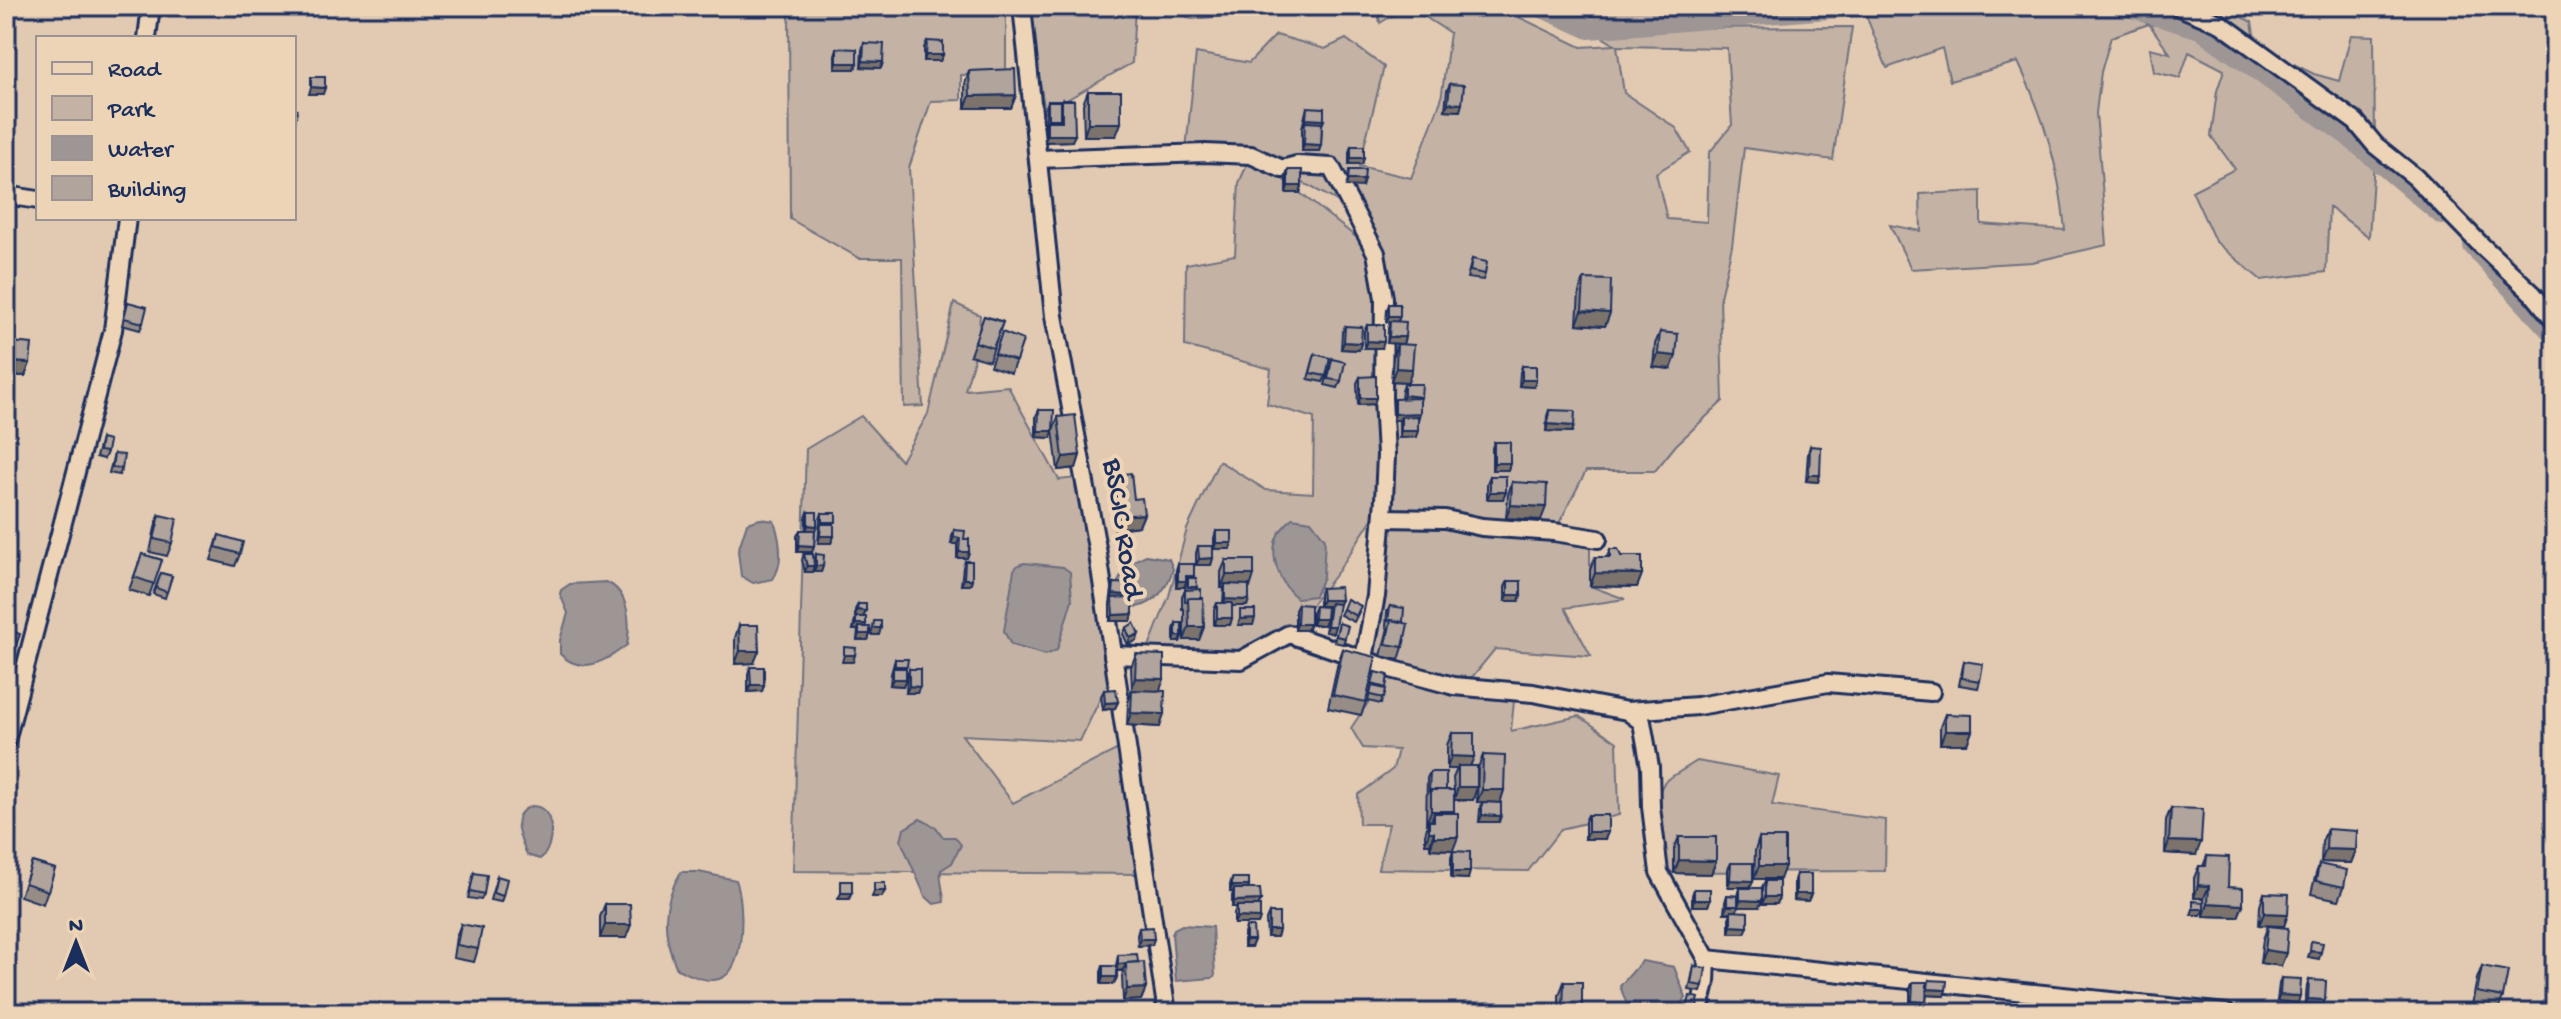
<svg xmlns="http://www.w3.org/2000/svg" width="2561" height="1019" font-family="'Gochi Hand',sans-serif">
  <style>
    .green { fill: #c4b3a4; stroke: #707181; stroke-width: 2; fill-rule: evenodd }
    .water { fill: #9e9595; stroke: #6a6c7f; stroke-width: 2 }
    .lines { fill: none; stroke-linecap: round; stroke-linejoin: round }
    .canal { stroke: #9e9595; stroke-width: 20 }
    .street-casing { stroke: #1b2f5e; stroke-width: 22 }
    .street { stroke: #eed4b6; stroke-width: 16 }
    .wall { fill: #978d86; stroke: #1b2f5e; stroke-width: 2 }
    .shaded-wall { fill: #7b736d; stroke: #1b2f5e; stroke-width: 2 }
    .building { fill: #b0a49c; stroke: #1b2f5e; stroke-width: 2 }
    .labels { text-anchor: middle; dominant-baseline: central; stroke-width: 8; stroke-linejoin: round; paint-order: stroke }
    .street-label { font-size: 30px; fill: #1b2f5e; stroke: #eed4b6 }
  </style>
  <rect width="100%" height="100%" fill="#e1cab1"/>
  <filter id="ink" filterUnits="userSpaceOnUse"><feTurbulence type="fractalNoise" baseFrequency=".0125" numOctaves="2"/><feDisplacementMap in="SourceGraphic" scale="16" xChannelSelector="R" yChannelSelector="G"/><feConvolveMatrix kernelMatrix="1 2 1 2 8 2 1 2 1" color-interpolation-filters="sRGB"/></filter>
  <g filter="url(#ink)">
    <g class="green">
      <path d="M789,6H1006V74L961,75V100L931,101L909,168L923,406L904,407L902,258H859L790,219Z"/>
      <path d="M1027,6H1135L1132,63L1045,112Z"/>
      <path d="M1169,6H1272V12L1191,19Z"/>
      <path d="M1377,6H1496L1581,47L1615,45L1589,29L1538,6H2113L2149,24L2194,29L2125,6H2219L2252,22L2256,46L2314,74L2339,81L2351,35L2374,36L2375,145L2369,237L2329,207L2326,272L2261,280L2215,241L2192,191L2235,169L2211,136L2217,91L2224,70L2189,52L2180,78L2154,72L2150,48L2170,53L2149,24L2111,37L2101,72L2096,113L2107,245L2032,262L1911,269L1890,225L1921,231L1920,194L1981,191V224L2065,230C2059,166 2045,119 2018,62L1950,81L1942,48L1887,68L1863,8L1605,28L1852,27L1833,160L1744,148L1732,246L1720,297L1723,401L1676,445L1655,471H1586L1555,531L1573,535L1590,547V586L1625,599L1565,608L1591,656L1495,649L1473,676L1464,681L1515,691L1511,731L1579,716L1617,742L1619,815L1561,829L1528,871L1378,869L1389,824H1359L1358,795L1393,769L1398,750L1363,748L1351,728L1391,669L1364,658L1383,502L1339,570L1289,634L1241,660L1148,649L1169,596L1187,529L1219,461L1266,490L1313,493L1314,418L1267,404L1271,369L1185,346L1186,264L1235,255L1239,183L1251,155L1186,149L1196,53L1249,63L1276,35L1325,49L1346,39L1384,67L1359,166L1411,178L1441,100L1450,33L1408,6L1380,23ZM1617,46L1727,48L1732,125L1709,153L1707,222L1667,219L1656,173L1690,152L1676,128L1624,93ZM1257,158L1354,210L1375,252L1257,159Z"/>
      <path d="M954,303L980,315L978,345L965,390L1008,386L1059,480L1077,478L1114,695L1101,697L1080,741L962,735L1013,803L1122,747L1137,874L793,871L806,449L861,416L901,461L928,414Z"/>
      <path d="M1697,761L1779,776L1772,805L1886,820L1885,871L1659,872L1651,807L1665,781Z"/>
    </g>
    <g class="water">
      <path d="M1292,518L1311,521L1325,539L1323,577L1315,596L1297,598C1280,585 1267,554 1279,533C1282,528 1288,523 1292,518Z"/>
      <path d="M760,519L774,521C780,539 784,563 773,579L753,583L741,576L738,551L747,523Z"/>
      <path d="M1146,555L1169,559L1173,569C1168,586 1156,604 1137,607L1131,602L1130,590L1117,584L1127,564Z"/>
      <path d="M1024,563L1063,567L1070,572L1072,600L1057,650L1046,655L1011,645L1004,631L1014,570L1018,565Z"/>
      <path d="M606,582C629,591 631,623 627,645C606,661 582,676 560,654V640L568,613L560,594L561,590L570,584Z"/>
      <path d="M532,806C557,806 555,848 540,859L527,855C520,837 507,814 532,806Z"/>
      <path d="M920,819L936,827L943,837H955L961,845L952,863L941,870C939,881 944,890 944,902L934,904L925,896L901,841L904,829Z"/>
      <path d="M681,872H699L736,880C744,900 747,971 719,979C705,983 689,974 677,969C662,935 661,904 681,872Z"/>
      <path d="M1182,925L1212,927L1215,975L1212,978L1176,981L1172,934L1174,929Z"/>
      <path d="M1642,961L1674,967L1686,998L1673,1013H1630L1620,986Z"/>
    </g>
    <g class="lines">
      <g class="canal">
        <path d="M1538,6L1589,29L1865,6"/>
        <path d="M2125,6L2200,29L2348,136L2442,215"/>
        <path d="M2473,246L2555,336"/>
      </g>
      <g class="street-casing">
        <g id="street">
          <path d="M1022,6L1054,316L1097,548L1167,1013"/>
          <path d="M2177,6L2221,24L2356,122L2375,145L2415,177L2479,243L2533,294L2555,321"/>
          <path d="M147,38L151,6"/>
          <path d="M1038,159L1205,153L1251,155L1282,169L1297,165L1331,167L1376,253L1384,298L1383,398L1386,455L1384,500L1376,596L1364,658"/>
          <path d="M6,195L38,200"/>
          <path d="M1383,518L1445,519L1482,527L1554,532L1598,539"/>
          <path d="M1113,655L1241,660L1289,634L1391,669L1454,686L1533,693L1627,711L1642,722L1650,767L1651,807L1659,872L1707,959L2226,1013"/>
          <path d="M1627,711L1698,706L1828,683L1931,692"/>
          <path d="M6,741L113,330L127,218"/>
          <path d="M1699,1013L1706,982L1707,959"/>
        </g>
      </g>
      <use href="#street" class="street"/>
    </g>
    <g class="wall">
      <path d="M927,41L943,55L940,61H924V48Z"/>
      <path d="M864,43L883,62L881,68L861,67L862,50Z"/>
      <path d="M837,48L857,63L855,69H835V55Z"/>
      <path d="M969,71L1016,95L1011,108H965V84Z"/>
      <path d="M1450,84L1460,111L1445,110L1447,90Z"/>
      <path d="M1088,91L1116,136H1084L1083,104Z"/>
      <path d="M1062,100L1072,141L1045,142L1046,107L1048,101L1060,105Z"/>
      <path d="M1307,107L1324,120L1322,125L1321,145L1319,151H1302V128Z"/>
      <path d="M1351,146L1364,158L1362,164H1349V152Z"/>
      <path d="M1288,170L1302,186L1300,193H1286V176Z"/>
      <path d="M1472,259L1485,274L1483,280L1467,278Z"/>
      <path d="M1584,279L1610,313L1605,326L1577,324L1579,292Z"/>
      <path d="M128,302L143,323L140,330L122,325Z"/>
      <path d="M1389,304L1400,316L1398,321L1405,337L1403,344L1387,343L1388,328L1390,322H1386L1387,310Z"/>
      <path d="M984,316L1003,322L989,361L970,355Z"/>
      <path d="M1367,325L1382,348H1364V331Z"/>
      <path d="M1345,326L1361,343L1359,350L1341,349L1342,332Z"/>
      <path d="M1660,332L1671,369L1653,367L1655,344Z"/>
      <path d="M1002,333L1023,340L1011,373L990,366Z"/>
      <path d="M11,342L30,363L25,376L6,375V355Z"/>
      <path d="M1397,344L1412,369L1408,382L1391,381L1393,357Z"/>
      <path d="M1315,354L1326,376L1323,382L1308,379Z"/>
      <path d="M1332,359L1341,381L1338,388L1325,385Z"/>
      <path d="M1522,366L1534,387L1519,386L1520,372Z"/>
      <path d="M1360,377L1374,404L1358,405L1357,383Z"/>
      <path d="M1404,384L1421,397L1420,401L1416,437L1399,438V420H1393V406L1395,399H1401L1402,390Z"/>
      <path d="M1039,410L1051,438L1036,437V416Z"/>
      <path d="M1549,410L1574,426L1572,432L1546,431L1547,416Z"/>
      <path d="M1058,417L1080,455L1076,468L1058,470L1053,430Z"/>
      <path d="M101,439L107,452L104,459L96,457Z"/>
      <path d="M1494,442L1510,463L1508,470H1492V448Z"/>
      <path d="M1810,446L1820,475L1818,482L1806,481L1808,453Z"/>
      <path d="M114,454L122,469L119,475L109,473Z"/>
      <path d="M1115,475L1144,514L1139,526L1115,529L1110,488Z"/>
      <path d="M1490,476L1506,492L1503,499H1487V483Z"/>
      <path d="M1512,482L1541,520L1506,518L1508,495Z"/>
      <path d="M808,512L815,532L814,546L812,552H797V536L800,530H806V518Z"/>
      <path d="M822,513L834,527V536L831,543H818L820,519Z"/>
      <path d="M159,515L172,543L167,556L150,552L155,528Z"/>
      <path d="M954,530L969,552L967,558H957V544H951L952,536Z"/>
      <path d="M1216,531L1232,543L1230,549H1214V538Z"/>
      <path d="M219,535L240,554L235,566L211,560Z"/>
      <path d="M1198,546L1213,558L1211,565H1196V553Z"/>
      <path d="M1610,549L1621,556L1642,574L1637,587L1590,586V570L1595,557H1607Z"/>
      <path d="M142,554L162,560L149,596L129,590Z"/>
      <path d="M804,554L814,561L816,554L823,566L821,572H814V566L812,572H805L802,560Z"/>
      <path d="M1226,560L1249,588L1247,606H1232V618L1230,625H1214V610L1217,603H1223L1224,588H1221V572Z"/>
      <path d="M965,561L972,579L970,585H961L963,567Z"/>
      <path d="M1178,564L1194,576V578L1204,627L1199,640H1184V609H1182V596L1185,590L1186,583L1184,587H1176V570Z"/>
      <path d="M161,573L172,576L165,598L153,594Z"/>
      <path d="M1508,581L1521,595L1519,601H1505V587Z"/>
      <path d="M1114,583L1129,597L1133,614L1131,621H1110V604L1112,589Z"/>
      <path d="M1321,588L1338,606L1335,626L1333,633L1325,632L1329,606H1321L1324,625H1312V613L1315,606H1319V594Z"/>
      <path d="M858,604L863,617L865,627L870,634L868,640H857L858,630H853L854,623L856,617H855V610Z"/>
      <path d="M1298,604L1310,624L1307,630H1295V610Z"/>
      <path d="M1390,606L1403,622V647L1399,660L1381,656L1388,628L1386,627L1387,612Z"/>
      <path d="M1343,609L1359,612L1354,622L1340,615Z"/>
      <path d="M1176,623L1182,636L1180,642H1174V630Z"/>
      <path d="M1339,623L1345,638L1343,644L1334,642Z"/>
      <path d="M739,625L754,663L735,664V638Z"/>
      <path d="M1126,628L1137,640L1128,645L1123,634Z"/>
      <path d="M1343,649L1366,702L1361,715L1328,708L1338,662Z"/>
      <path d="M1136,654L1164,679L1159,691L1160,727L1127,725L1128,702L1132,691L1131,667Z"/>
      <path d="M895,659L906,671L903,686L890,685L891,674Z"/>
      <path d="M1964,661L1980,681L1978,688L1959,685Z"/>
      <path d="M750,667L764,685L762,691L748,692V674Z"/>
      <path d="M909,669L917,693H906L907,675Z"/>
      <path d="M1375,672L1388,675L1381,704L1368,701Z"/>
      <path d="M1104,690L1118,702L1115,708L1103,710L1101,696Z"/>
      <path d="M1945,714L1972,731L1967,744H1940V727Z"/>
      <path d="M1452,733L1471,766L1477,787L1473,800H1454L1453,850L1430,849V844H1425V834L1428,824H1426L1427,778L1430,772L1446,790H1454L1453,778L1457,769H1447V745Z"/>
      <path d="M1483,755L1504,790L1500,803L1499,822H1479L1480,809L1482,802H1477L1478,768Z"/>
      <path d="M2171,808L2196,855L2165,853L2166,820Z"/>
      <path d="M1588,815L1608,832L1605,839H1585V821Z"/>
      <path d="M2327,829L2356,850L2351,863L2321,862L2322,842Z"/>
      <path d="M1679,837L1716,861L1711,874L1674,873V849Z"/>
      <path d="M1759,838L1780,879H1754L1755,851Z"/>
      <path d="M1453,851L1468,879L1451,878V858Z"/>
      <path d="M2207,856L2228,887L2243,905L2238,917L2204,916V898H2194V878L2199,866H2203Z"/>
      <path d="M32,862L55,869L43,904L20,896Z"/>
      <path d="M1731,863L1750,887H1728V869Z"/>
      <path d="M2319,864L2344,887L2339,900L2311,894L2315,877Z"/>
      <path d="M474,873L484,894L481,900L468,898Z"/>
      <path d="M1796,874L1811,894L1808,901L1794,900V880Z"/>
      <path d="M497,876L503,896L501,902L490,900Z"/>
      <path d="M1232,878L1249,886L1248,889L1259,906L1260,918L1258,924H1234V913L1237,907H1232V896L1233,892H1230V885Z"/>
      <path d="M1765,881L1779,897L1777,904H1762V887Z"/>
      <path d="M1740,888L1759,907H1738L1736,912L1745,933H1729V918L1731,913H1724L1725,902L1727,895L1738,896Z"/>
      <path d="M1694,889L1710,900L1708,906H1692V895Z"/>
      <path d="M2264,893L2288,914L2284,926L2259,925L2260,906Z"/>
      <path d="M605,904L626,938H600V917Z"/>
      <path d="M1269,913L1279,930L1277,937H1267L1266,920Z"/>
      <path d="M461,924L478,949L474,962L453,958L456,937Z"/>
      <path d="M2268,926L2281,966L2260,963L2263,939Z"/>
      <path d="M1246,927L1254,940L1251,947H1244V934Z"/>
      <path d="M1139,928L1152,945L1138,946L1137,935Z"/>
      <path d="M1118,955L1138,962L1146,988L1141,1000L1123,1001L1122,976L1123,971H1117V977L1114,984H1101V972L1103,966H1116Z"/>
      <path d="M1694,966L1703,986L1701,992L1689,990Z"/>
      <path d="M2482,966L2503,997L2498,1010L2472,1005L2477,979Z"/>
      <path d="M2281,978L2298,1003L2277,1001L2279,984Z"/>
      <path d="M1929,980L1944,996L1927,995L1926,1002L1924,1008H1910V988L1913,982L1927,988Z"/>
      <path d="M2309,980L2325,1000L2322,1006L2305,1005L2307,986Z"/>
      <path d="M1564,982L1581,1013H1559V995Z"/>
    </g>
    <g class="shaded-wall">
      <path d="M204,6H233L232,10L204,8Z"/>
      <path d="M926,55H943L940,61H924Z"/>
      <path d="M863,61L883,62L881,68L861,67Z"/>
      <path d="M837,63H857L855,69H835Z"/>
      <path d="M311,87L325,88L323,94H309Z"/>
      <path d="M1016,95L1011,108H965L970,96Z"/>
      <path d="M1448,103L1462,104L1460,111L1445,110Z"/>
      <path d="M1306,119L1324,120L1321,126H1304Z"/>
      <path d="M1088,123H1121L1116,136H1084Z"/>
      <path d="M1047,135H1075L1072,141L1045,142Z"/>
      <path d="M1304,144L1321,145L1319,151H1302Z"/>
      <path d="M1351,158H1364L1362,164H1349Z"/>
      <path d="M1348,180H1364L1362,187L1346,186Z"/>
      <path d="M1288,186H1302L1300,193H1286Z"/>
      <path d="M1582,311L1610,313L1605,326L1577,324Z"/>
      <path d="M1389,316H1400L1397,323L1386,322Z"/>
      <path d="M6,317L13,318L11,324H6Z"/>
      <path d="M1389,337H1405L1403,344L1387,343Z"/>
      <path d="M1367,341L1384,342L1382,348H1364Z"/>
      <path d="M1344,342L1361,343L1359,350L1341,349Z"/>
      <path d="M1658,354L1676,356L1671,369L1653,367Z"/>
      <path d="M9,362L30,363L25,376L6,375Z"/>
      <path d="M1396,368L1412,369L1408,382L1391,381Z"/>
      <path d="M1522,380H1536L1534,387L1519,386Z"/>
      <path d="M1404,395L1421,397L1419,403L1401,402Z"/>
      <path d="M1360,398H1376L1374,404L1358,405Z"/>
      <path d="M1420,413L1418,420L1401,417L1399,420H1393L1395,414Z"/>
      <path d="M1548,424L1574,426L1572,432L1546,431Z"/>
      <path d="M1038,431H1053L1051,438L1036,437Z"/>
      <path d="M1401,431H1418L1416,437L1399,438Z"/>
      <path d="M1080,455L1076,468L1058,470L1063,457Z"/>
      <path d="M1494,463H1510L1508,470H1492Z"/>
      <path d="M1809,475H1820L1818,482L1806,481Z"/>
      <path d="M1490,492H1506L1503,499H1487Z"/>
      <path d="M1511,505L1546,507L1541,520L1506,518Z"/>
      <path d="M1144,514L1139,526L1115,529L1119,516Z"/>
      <path d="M808,525L817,526L815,532H806Z"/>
      <path d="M820,536H834L831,543H818Z"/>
      <path d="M954,537L960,538L957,544H951Z"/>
      <path d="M1216,543H1232L1230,549H1214Z"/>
      <path d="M799,545L814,546L812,552H797Z"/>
      <path d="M959,552H969L967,558H957Z"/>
      <path d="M1213,558L1211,565H1196L1199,559Z"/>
      <path d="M807,566H814L812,572H805Z"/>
      <path d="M816,566H823L821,572H814Z"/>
      <path d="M1595,573L1642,574L1637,587L1590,586Z"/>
      <path d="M1226,575H1254L1250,588L1225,584L1224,588H1221Z"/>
      <path d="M1186,576H1194L1192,582L1188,578L1184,587H1176L1178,581Z"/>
      <path d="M964,579H972L970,585H961Z"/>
      <path d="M1113,594L1130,595L1128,601L1112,598Z"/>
      <path d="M1508,595H1521L1519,601H1505Z"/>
      <path d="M1225,599L1249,600L1247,606H1223Z"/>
      <path d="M1322,600H1341L1338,606L1330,603L1329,606H1319Z"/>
      <path d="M857,610L866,611L863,617H855Z"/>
      <path d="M1133,614L1131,621H1110L1113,615Z"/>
      <path d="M1217,618H1232L1230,625H1214Z"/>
      <path d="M1255,618L1253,625H1238L1240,619Z"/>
      <path d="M1314,619H1326L1324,625H1312Z"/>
      <path d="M856,624H866L864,630L859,627L858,630H853Z"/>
      <path d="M1297,624H1310L1307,630H1295Z"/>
      <path d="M1327,626H1335L1333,633L1325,632Z"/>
      <path d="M1189,627H1204L1199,640H1184Z"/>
      <path d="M873,628H881L879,635H871Z"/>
      <path d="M859,634H870L868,640H857Z"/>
      <path d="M1139,634L1137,640L1128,645L1130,638Z"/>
      <path d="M1176,636H1182L1180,642H1174Z"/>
      <path d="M740,651H759L754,663L735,664Z"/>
      <path d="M844,655H855L853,662H842Z"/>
      <path d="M1135,678L1164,679L1159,692L1131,691Z"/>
      <path d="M893,679H906L903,686L890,685Z"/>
      <path d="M751,685H764L762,691L748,692Z"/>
      <path d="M909,686L920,687L917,693H906Z"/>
      <path d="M1118,702L1115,708L1103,710L1105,703Z"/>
      <path d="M1131,713L1164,714L1160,727L1127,725Z"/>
      <path d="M1945,731H1972L1967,744H1940Z"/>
      <path d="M1451,756L1474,757L1469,769L1458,766L1457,769H1447Z"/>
      <path d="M1458,787H1477L1473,800H1454Z"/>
      <path d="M1482,790H1504L1500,803L1477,802Z"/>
      <path d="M1431,811H1454L1449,824L1434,821V813L1430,824L1429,821L1428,824H1426Z"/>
      <path d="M1482,815L1501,816L1499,822H1479Z"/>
      <path d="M1429,832H1434L1430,844H1425Z"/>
      <path d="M1588,832H1608L1605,839H1585Z"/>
      <path d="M1434,837H1458L1453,850L1430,849Z"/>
      <path d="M2169,841L2201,842L2196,855L2165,853Z"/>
      <path d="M2326,849L2356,850L2351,863L2321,862Z"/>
      <path d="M1679,860L1716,861L1711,874L1674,873Z"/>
      <path d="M1759,866H1785L1780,879H1754Z"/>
      <path d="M1453,872H1470L1468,879L1451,878Z"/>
      <path d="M1730,880L1753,881L1750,887H1728Z"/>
      <path d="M2198,885L2209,886L2204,898H2194Z"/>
      <path d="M1232,886H1249L1247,892L1234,889L1233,892H1230Z"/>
      <path d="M874,891H885L882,897H872Z"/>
      <path d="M841,893H852L849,899H838Z"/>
      <path d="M1796,894H1811L1808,901L1794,900Z"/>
      <path d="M1765,897H1779L1777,904H1762Z"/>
      <path d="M1261,900L1258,907H1232L1234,901Z"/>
      <path d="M1694,900H1710L1708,906H1692Z"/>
      <path d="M1740,900L1762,901L1759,907H1738L1736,913H1724L1727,906H1738Z"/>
      <path d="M2208,903L2243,905L2238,917L2204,916Z"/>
      <path d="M2193,909H2204L2201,915H2191Z"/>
      <path d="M2264,913L2288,914L2284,926L2259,925Z"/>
      <path d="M1237,917L1260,918L1258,924H1234Z"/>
      <path d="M605,925H631L626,938H600Z"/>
      <path d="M1731,926L1748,927L1745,933H1729Z"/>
      <path d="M1269,930H1279L1277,937H1267Z"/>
      <path d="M1140,939H1154L1152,945L1138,946Z"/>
      <path d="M1246,940H1254L1251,947H1244Z"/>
      <path d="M2265,950L2286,953L2281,966L2260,963Z"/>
      <path d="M2310,951L2321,952L2319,959L2308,957Z"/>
      <path d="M1118,964H1126L1123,970L1116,971Z"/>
      <path d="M1103,977H1117L1114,984H1101Z"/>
      <path d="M1146,988L1141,1000L1123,1001L1127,989Z"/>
      <path d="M1928,989L1946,990L1944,996L1926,995Z"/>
      <path d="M2280,995L2300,996L2298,1003L2277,1001Z"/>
      <path d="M2308,999L2325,1000L2322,1006L2305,1005Z"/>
      <path d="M1912,1001L1926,1002L1924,1008H1910Z"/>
      <path d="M1563,1010L1582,1011L1581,1013H1562Z"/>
    </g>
    <g class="building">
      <path d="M927,41L943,42V55H926Z"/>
      <path d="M864,43L884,44L883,62L863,61Z"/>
      <path d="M837,48L857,49V63H837Z"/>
      <path d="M1015,69L1016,95L970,96L969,71Z"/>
      <path d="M311,77H325V88L311,87Z"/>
      <path d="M1450,84L1464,85L1462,104L1448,103Z"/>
      <rect x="1088" y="91" width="33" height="32"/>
      <path d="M1062,100H1074L1075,135H1047V121H1062Z"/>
      <rect x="1048" y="101" width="12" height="18"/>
      <path d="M1307,107L1324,108V120L1306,119Z"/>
      <path d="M294,109L297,110L295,124H294Z"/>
      <path d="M1305,122L1322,123L1321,145L1304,144Z"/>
      <rect x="1351" y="146" width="13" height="12"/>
      <rect x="1288" y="170" width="14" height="16"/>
      <path d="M1349,170H1365L1364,180H1348Z"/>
      <path d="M1472,259L1487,262L1485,274L1470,271Z"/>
      <path d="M1584,279L1611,280L1610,313L1582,311Z"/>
      <path d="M128,302L147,307L143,323L124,318Z"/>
      <rect x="1389" y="304" width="11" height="12"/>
      <path d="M6,305H14L13,318L6,317Z"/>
      <path d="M984,316L1003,322L993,348L975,342Z"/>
      <path d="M1390,321L1406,322L1405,337H1389Z"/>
      <path d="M1367,325H1384V342L1367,341Z"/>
      <path d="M1345,326L1362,327L1361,343L1344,342Z"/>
      <path d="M1002,332L1023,340L1016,361L995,354Z"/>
      <path d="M1660,332L1678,334L1676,356L1658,354Z"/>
      <path d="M11,342L32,344L30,363L9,362Z"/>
      <path d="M1397,344L1414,345L1412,369L1396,368Z"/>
      <path d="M1315,354L1330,358L1326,376L1310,373Z"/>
      <path d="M1332,359L1345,362L1341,381L1328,379Z"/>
      <rect x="1522" y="366" width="14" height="14"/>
      <path d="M1376,376V398H1360V377Z"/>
      <path d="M1404,384H1422L1421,397L1404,395Z"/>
      <path d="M1420,398V413L1395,414V399Z"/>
      <path d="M1039,410H1054L1053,431H1038Z"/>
      <path d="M1549,410L1575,411L1574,426L1548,424Z"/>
      <path d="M1075,415L1080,455L1063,457L1058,417Z"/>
      <path d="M1418,416V431H1401V417Z"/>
      <path d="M101,439L109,441L107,452L99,451Z"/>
      <rect x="1494" y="442" width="16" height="21"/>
      <path d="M1810,446L1821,447L1820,475H1809Z"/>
      <path d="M114,454L124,455L122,469L112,467Z"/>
      <path d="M1131,473L1134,499L1142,498L1144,514L1119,516L1115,475Z"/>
      <rect x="1490" y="476" width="16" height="16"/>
      <path d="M1512,482L1547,484L1546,507L1511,505Z"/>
      <path d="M808,512H817V526L808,525Z"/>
      <rect x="822" y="513" width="14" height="9"/>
      <path d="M160,515L177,519L172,543L154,539Z"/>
      <path d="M821,524H834V536H820Z"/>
      <path d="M800,530H815L814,546L799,545Z"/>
      <path d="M954,530L965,531L964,539H969V552H959L960,538L954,537Z"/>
      <rect x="1216" y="531" width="16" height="12"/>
      <path d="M219,535L243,542L240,554L216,547Z"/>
      <path d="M1198,546H1213V558L1199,559Z"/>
      <path d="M1610,549H1618L1621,556H1642V574L1595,573V557H1610Z"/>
      <path d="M142,554L162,560L154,584L134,577Z"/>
      <path d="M804,554H813L814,566H807Z"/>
      <path d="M816,554L824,555L823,566H816Z"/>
      <rect x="1226" y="560" width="28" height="15"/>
      <path d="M965,561H972V579H964Z"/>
      <path d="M1178,564H1194V576H1186V581H1178Z"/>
      <path d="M161,573L172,576L167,592L156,588Z"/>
      <path d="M1188,578H1196L1197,587H1188Z"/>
      <rect x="1508" y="581" width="13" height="14"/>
      <path d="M1114,583L1131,584L1130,595L1113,594Z"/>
      <path d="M1225,584L1249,585V600L1225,599Z"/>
      <path d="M1340,587L1341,600H1322L1321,588Z"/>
      <path d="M1201,589V598H1188L1187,602H1185V590Z"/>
      <path d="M1133,597V614L1113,615L1112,598Z"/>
      <path d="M1188,598H1203L1204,627H1189Z"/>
      <path d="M1347,599L1361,606L1356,616L1343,609Z"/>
      <rect x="1217" y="603" width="15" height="15"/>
      <path d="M1330,603L1339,604L1335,626H1327Z"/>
      <path d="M858,604H866V611L857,610Z"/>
      <path d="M1298,604L1310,605V624H1297Z"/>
      <path d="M1315,606L1327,607L1326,619H1314Z"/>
      <path d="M1390,606L1404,608L1403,622L1391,620L1388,621Z"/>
      <path d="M1240,610H1255V618L1240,619Z"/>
      <rect x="856" y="617" width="10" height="7"/>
      <path d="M1391,620L1408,624L1403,647L1386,644Z"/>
      <path d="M874,621H881V628H873Z"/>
      <path d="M1134,623L1139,634L1130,638L1126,628Z"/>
      <rect x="1176" y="623" width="6" height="13"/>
      <path d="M1339,623L1348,626L1345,638L1336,636Z"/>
      <path d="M739,625H758L759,651H740Z"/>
      <rect x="859" y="627" width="11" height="7"/>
      <path d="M6,629L20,634L9,665L6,664Z"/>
      <path d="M844,647L856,648L855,655H844Z"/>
      <path d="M1343,649L1376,657L1366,702L1333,695Z"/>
      <path d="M1136,654L1164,655V679L1135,678Z"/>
      <path d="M895,659H908L907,666H895Z"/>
      <path d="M1964,661L1983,664L1980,681L1962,678Z"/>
      <path d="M750,667H764V685H751Z"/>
      <rect x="893" y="668" width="13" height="11"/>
      <path d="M909,669H920V687L909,686Z"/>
      <path d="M1375,672L1388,675L1386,688L1372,684Z"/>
      <path d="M1372,686L1386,689L1384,698L1370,695Z"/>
      <path d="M1116,689L1118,702L1105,703L1104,690Z"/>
      <path d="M1132,690L1165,691L1164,714L1131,713Z"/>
      <path d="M1945,714L1972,715V731H1945Z"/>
      <path d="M1452,733H1474V757L1451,756Z"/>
      <path d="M1483,755L1505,756L1504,790H1482Z"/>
      <rect x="1458" y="766" width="19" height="21"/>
      <path d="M1430,772H1446V790H1431L1429,792Z"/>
      <rect x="1431" y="790" width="23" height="21"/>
      <path d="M1482,802L1501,803V816L1482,815Z"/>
      <path d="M2171,808L2203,809L2201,842L2169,841Z"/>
      <path d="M1434,813H1458V837H1434V832H1429V821H1434Z"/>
      <rect x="1588" y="815" width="20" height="17"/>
      <path d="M2327,829L2357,831L2356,850L2326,849Z"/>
      <path d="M1679,837H1716V861L1679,860Z"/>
      <rect x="1759" y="838" width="26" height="28"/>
      <path d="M1453,851L1470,852V872H1453Z"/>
      <path d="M2207,856L2229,857L2228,887L2243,888V905L2208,903L2209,886L2198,885L2199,866H2206Z"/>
      <path d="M32,862L55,869L48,891L25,883Z"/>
      <path d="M1731,863H1753V881L1730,880Z"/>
      <path d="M2319,864L2347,870L2344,887L2316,881Z"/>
      <path d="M474,873L487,875L484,894L470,891Z"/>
      <rect x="1796" y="874" width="15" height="20"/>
      <path d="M497,876L507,879L503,896L493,893Z"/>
      <rect x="1232" y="878" width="17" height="8"/>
      <rect x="841" y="881" width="11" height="12"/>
      <rect x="1765" y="881" width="14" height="16"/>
      <rect x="874" y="883" width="11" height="8"/>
      <path d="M1740,888H1762V901L1740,900Z"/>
      <path d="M1234,889H1260L1261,900L1234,901Z"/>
      <rect x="1694" y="889" width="16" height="11"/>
      <path d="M2264,893L2289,894L2288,914L2264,913Z"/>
      <path d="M1727,895L1738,896V906H1727Z"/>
      <path d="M2193,901L2204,902V909H2193Z"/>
      <path d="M605,904H630L631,925H605Z"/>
      <path d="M1237,906H1260V918L1237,917Z"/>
      <path d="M1731,911L1748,912V927L1731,926Z"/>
      <rect x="1269" y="913" width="10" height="17"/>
      <path d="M461,924L482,928L478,949L457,945Z"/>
      <path d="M2268,926L2288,928L2286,953L2265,950Z"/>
      <path d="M1153,927L1154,939H1140L1139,928Z"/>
      <path d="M1246,927H1253L1254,940H1246Z"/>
      <path d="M2311,941L2323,943L2321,952L2310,951Z"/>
      <path d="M1137,954L1138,962L1118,964V955Z"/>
      <path d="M1144,962L1146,988L1127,989L1126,963Z"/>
      <rect x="1103" y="966" width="14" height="11"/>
      <path d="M1694,966L1706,968L1703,986L1691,984Z"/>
      <path d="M2482,966L2508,971L2503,997L2477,992Z"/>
      <path d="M2281,978L2301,979L2300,996L2280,995Z"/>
      <path d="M1929,980L1947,981L1946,990L1928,989Z"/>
      <path d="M2309,980L2326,981L2325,1000L2308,999Z"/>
      <path d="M1564,982H1582V1011L1563,1010Z"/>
      <path d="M1913,982H1927L1926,1002L1912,1001Z"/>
      <path d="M1690,996L1699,998L1695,1013L1686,1012Z"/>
      <path d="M2039,1004L2057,1005V1013H2038Z"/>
      <path d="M1522,1011L1535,1012V1013H1522Z"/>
    </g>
  </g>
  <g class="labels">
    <g class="street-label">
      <text transform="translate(1121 529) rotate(81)">BSCIC Road</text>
    </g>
  </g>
  <rect width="2561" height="1019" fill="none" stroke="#eed4b6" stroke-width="32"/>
  <rect x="16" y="16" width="2529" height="987" fill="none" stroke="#1b2f5e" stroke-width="3" filter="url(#ink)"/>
  <rect x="36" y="36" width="260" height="184" fill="#eed4b6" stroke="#9a9293" stroke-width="2"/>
  <rect x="52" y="62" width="40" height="12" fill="#eed4b6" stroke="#9a9293" stroke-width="2"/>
  <text x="108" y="76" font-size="24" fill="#1b2f5e">Road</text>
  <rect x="52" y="96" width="40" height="24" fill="#c4b3a4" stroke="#9a9293" stroke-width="2"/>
  <text x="108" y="116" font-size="24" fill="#1b2f5e">Park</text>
  <rect x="52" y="136" width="40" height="24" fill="#9e9595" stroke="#9a9293" stroke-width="2"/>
  <text x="108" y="156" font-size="24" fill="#1b2f5e">Water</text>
  <rect x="52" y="176" width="40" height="24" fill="#b0a49c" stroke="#9a9293" stroke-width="2"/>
  <text x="108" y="196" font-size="24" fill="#1b2f5e">Building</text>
  <g transform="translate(76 943)" stroke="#eed4b6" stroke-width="6" paint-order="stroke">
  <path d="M0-6L14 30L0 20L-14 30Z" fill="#1b2f5e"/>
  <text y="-12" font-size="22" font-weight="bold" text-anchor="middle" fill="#1b2f5e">N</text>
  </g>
</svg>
